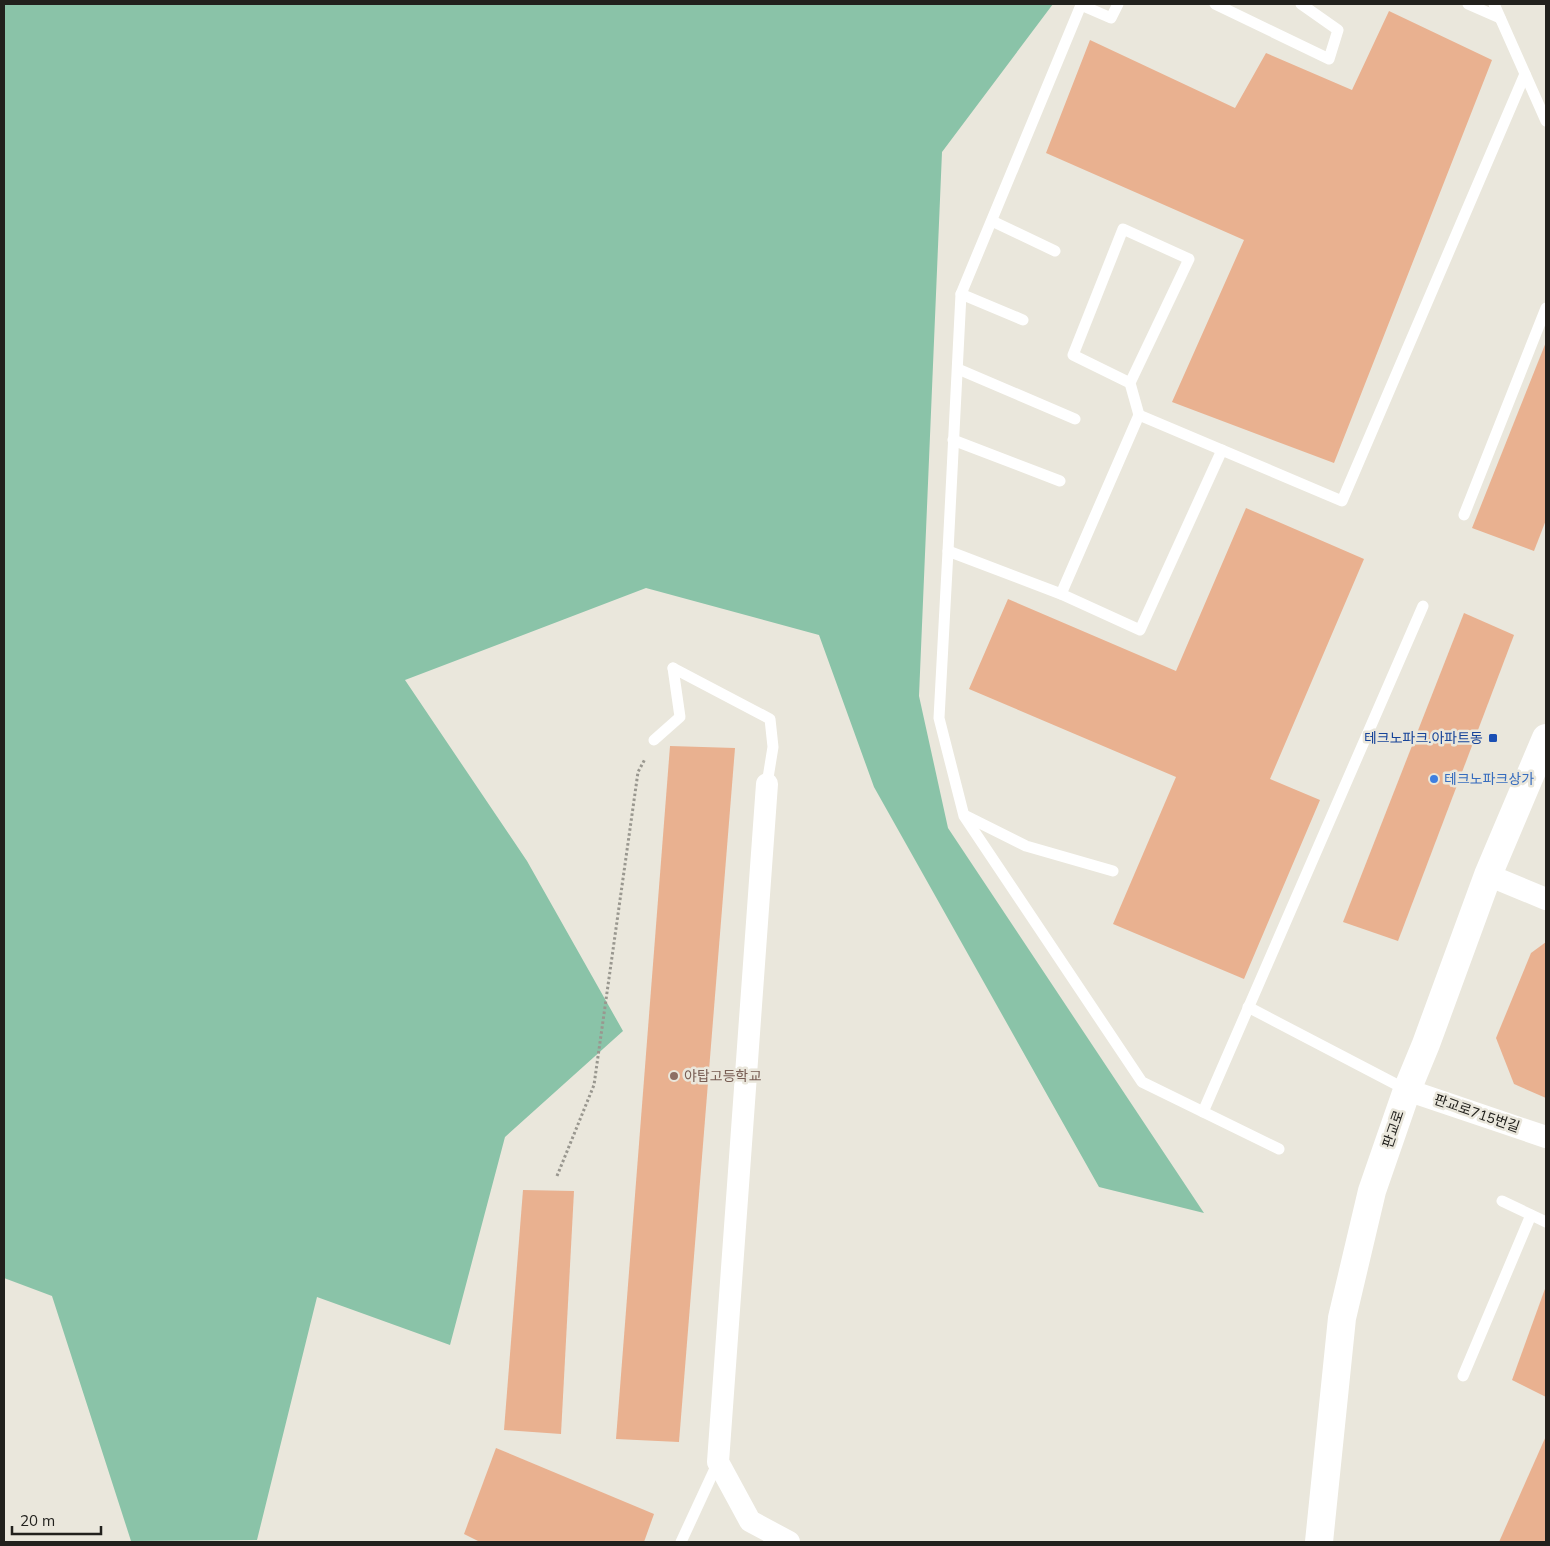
<svg xmlns="http://www.w3.org/2000/svg" width="1550" height="1546" font-family="Mulish,'Noto Sans KR',sans-serif">
  <style>
    .green { fill: #8ac3a8 }
    .building { fill: #e9b190 }
    .lines { fill: none; stroke-linecap: round; stroke-linejoin: round }
    .path { stroke: #99978f; stroke-width: 3; stroke-dasharray: 2.5 2.5; stroke-linecap: butt }
    .lane { stroke: #fff; stroke-width: 11 }
    .street { stroke: #fff; stroke-width: 22 }
    .secondary { stroke: #fff; stroke-width: 28 }
    .transit-dot { fill: #1a4fb4; stroke: #eae7dc; stroke-width: 2 }
    .shop-dot { fill: #3f7fe0; stroke: #eae7dc; stroke-width: 2 }
    .education-dot { fill: #8d6e63; stroke: #eae7dc; stroke-width: 2 }
    .labels { text-anchor: middle; dominant-baseline: central; stroke-width: 5; stroke-linejoin: round; paint-order: stroke }
    .transit-label { font-size: 14px; fill: #164399; stroke: #eae7dc; text-anchor: end }
    .shop-label { font-size: 14px; fill: #366cbe; stroke: #eae7dc; text-anchor: start }
    .education-label { font-size: 14px; fill: #785e54; stroke: #eae7dc; text-anchor: start }
    .street-label { font-size: 14px; fill: #22211d; stroke: #eae7dc }
  </style>
  <rect width="100%" height="100%" fill="#eae7dc"/>
  <path class="green" d="M4,4H1053L942,152L919,696L948,828L1204,1213L1099,1187L874,787L819,635L646,588L405,680L527,861L623,1031L505,1137L450,1345L317,1297L257,1540L131,1541L52,1296L4,1278Z"/>
  <g class="building">
    <path d="M1389,11L1492,60L1334,463L1172,402L1244,240L1046,153L1090,40L1235,108L1266,53L1352,90Z"/>
    <path d="M1546,342V520L1534,551L1472,528Z"/>
    <path d="M1246,508L1364,559L1270,779L1320,800L1244,979L1113,924L1176,777L969,689L1008,599L1176,671Z"/>
    <path d="M1464,613L1514,635L1398,941L1343,922Z"/>
    <path d="M670,746L735,748L679,1442L616,1439Z"/>
    <path d="M1546,942V1098L1514,1084L1496,1038L1531,953Z"/>
    <path d="M523,1190L574,1191L561,1434L504,1430Z"/>
    <path d="M1546,1286V1397L1512,1380Z"/>
    <path d="M1546,1436V1542H1499Z"/>
    <path d="M496,1448L654,1514L644,1542H480L464,1534Z"/>
  </g>
  <g class="lines">
    <path class="path" d="M557,1176L594,1085L638,772L645,759"/>
    <g class="lane">
      <path d="M1215,4L1329,59L1338,30L1301,4"/>
      <path d="M1468,4L1500,18"/>
      <path d="M1494,4L1546,121"/>
      <path d="M992,221L1055,251"/>
      <path d="M961,294L1023,320"/>
      <path d="M958,369L1075,419"/>
      <path d="M1130,383L1189,259L1123,229L1073,355L1130,383L1139,415"/>
      <path d="M953,440L1060,481"/>
      <path d="M1464,515L1546,308"/>
      <path d="M948,551L961,294L1081,5L1111,18L1118,4"/>
      <path d="M1061,594L1140,630L1222,450"/>
      <path d="M673,668L770,719L773,747L767,784"/>
      <path d="M654,740L680,717L673,668"/>
      <path d="M966,816L1026,846L1113,871"/>
      <path d="M1248,1007L1407,1090"/>
      <path d="M1203,1112L1423,606"/>
      <path d="M1279,1149L1142,1082L964,816L939,718L948,551L1061,594L1139,415L1342,501L1525,74"/>
      <path d="M1502,1201L1546,1222"/>
      <path d="M1463,1376L1531,1215"/>
      <path d="M681,1542L718,1462"/>
    </g>
    <g class="street">
      <path d="M767,784L718,1462L750,1521L789,1542"/>
      <path d="M1488,875L1546,899"/>
      <path d="M1407,1090L1546,1137"/>
    </g>
    <path class="secondary" d="M1319,1542L1342,1318L1372,1191L1407,1090L1426,1044L1488,875L1546,738"/>
  </g>
  <rect class="transit-dot" x="1488" y="733" width="10" height="10" rx="2.5"/>
  <circle class="shop-dot" cx="1434" cy="779" r="5"/>
  <circle class="education-dot" cx="674" cy="1076" r="5"/>
  <g class="labels">
    <g class="transit-label">
      <text x="1483" y="738">테크노파크.아파트동</text>
    </g>
    <g class="shop-label">
      <text x="1444" y="779">테크노파크상가</text>
    </g>
    <g class="education-label">
      <text x="684" y="1076">야탑고등학교</text>
    </g>
    <g class="street-label">
      <text transform="translate(1477 1113) rotate(19)">판교로715번길</text>
      <text transform="translate(1393 1129) rotate(-71)">판교로</text>
    </g>
  </g>
  <rect width="1550" height="1546" fill="none" stroke="#22211d" stroke-width="10"/>
  <path d="M12 1526v8h89v-8" fill="none" stroke="#22211d" stroke-width="2.5"/>
  <text x="20" y="1526" font-size="15" fill="#22211d" stroke="#eae7dc" stroke-width="4" paint-order="stroke">20 m</text>
</svg>
